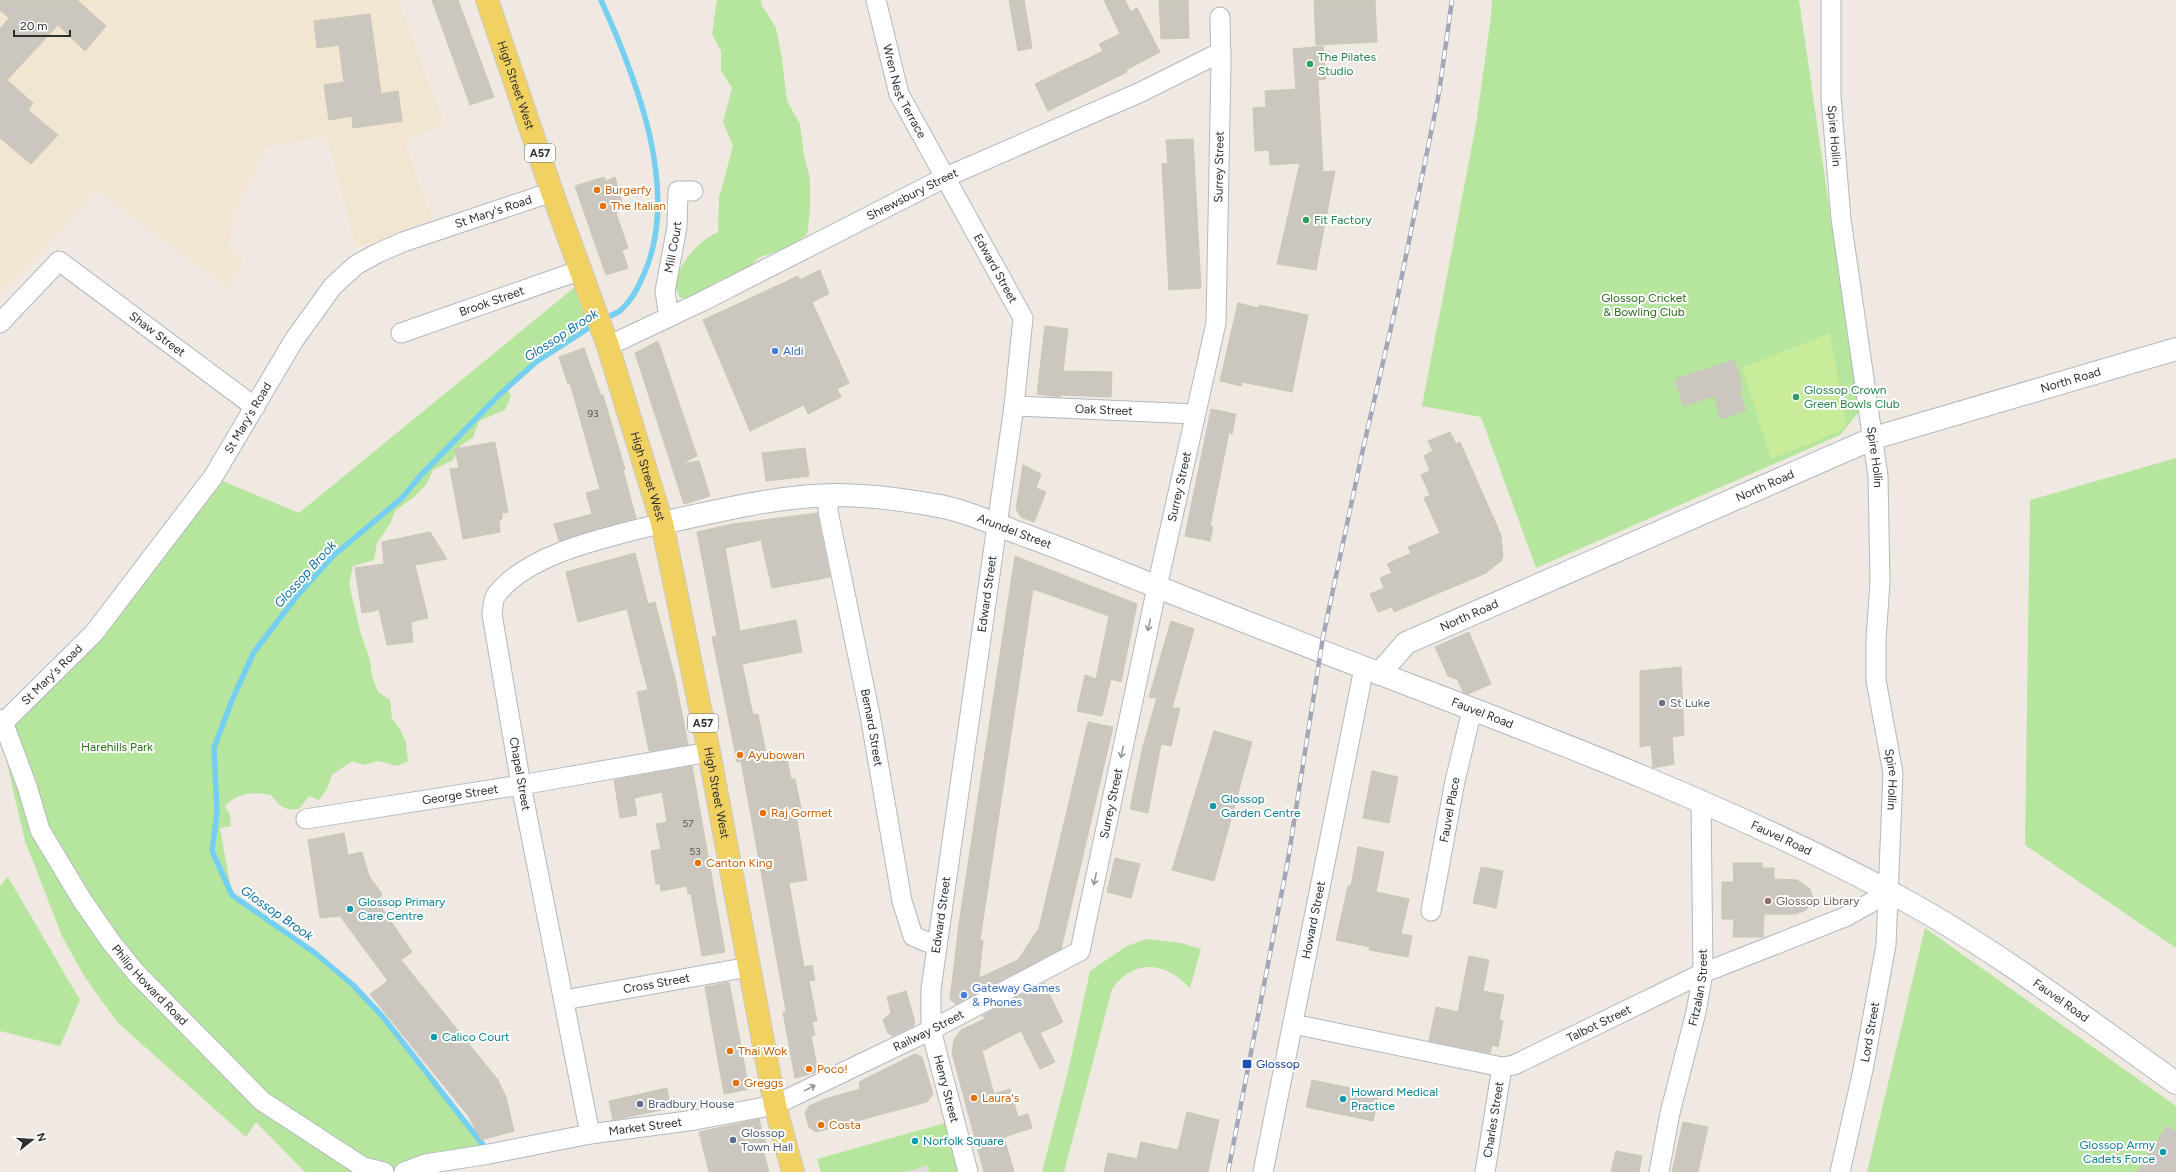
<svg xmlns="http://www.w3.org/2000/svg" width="2176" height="1172" font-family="Figtree,sans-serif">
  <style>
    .education { fill: #f0e6d1 }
    .green { fill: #b6e59e }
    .pitch { fill: #c9ec9a }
    .plaza { fill: #dfdcd8 }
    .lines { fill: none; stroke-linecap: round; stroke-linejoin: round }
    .stream { stroke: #75cff0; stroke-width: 5.5 }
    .building { fill: #cbc7bf; stroke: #cbc5ba }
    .minor-casing { stroke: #b4b7c1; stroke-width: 21 }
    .tertiary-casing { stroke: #b4b7c1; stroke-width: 24 }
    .primary-casing { stroke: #c9c9c9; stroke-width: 24 }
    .minor { stroke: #fff; stroke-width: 19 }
    .tertiary { stroke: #fff; stroke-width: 22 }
    .primary { stroke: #f2d163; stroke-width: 22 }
    .rail-casing { stroke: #a3a6b8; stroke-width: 4.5 }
    .rail { stroke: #fff; stroke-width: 3; stroke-dasharray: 9; stroke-linecap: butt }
    .oneway { stroke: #969696 }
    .leisure-dot { fill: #2e9e5b; stroke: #fff; stroke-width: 1.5 }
    .food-dot { fill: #e8710a; stroke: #fff; stroke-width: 1.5 }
    .shop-dot { fill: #3f7fe0; stroke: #fff; stroke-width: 1.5 }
    .worship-dot { fill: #6b7280; stroke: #fff; stroke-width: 1.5 }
    .culture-dot { fill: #0f9aa8; stroke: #fff; stroke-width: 1.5 }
    .education-dot { fill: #8d6e63; stroke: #fff; stroke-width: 1.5 }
    .transit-dot { fill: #1a4fb4; stroke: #fff; stroke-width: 1.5 }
    .service-dot { fill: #5c6f8a; stroke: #fff; stroke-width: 1.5 }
    .labels { text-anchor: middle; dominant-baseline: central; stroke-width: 4; stroke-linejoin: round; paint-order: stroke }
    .number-label { font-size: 10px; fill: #555452 }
    .shield { fill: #fff; stroke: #6d6d6d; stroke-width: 1 }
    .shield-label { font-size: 11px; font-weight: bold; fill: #2e2e2e }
    .leisure-label { font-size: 12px; fill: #27864d; stroke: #fff; text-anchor: start }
    .street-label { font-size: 12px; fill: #2e2e2e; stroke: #fff }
    .food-label { font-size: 12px; fill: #c56008; stroke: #fff; text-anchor: start }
    .park-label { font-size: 12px; fill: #2c6e1b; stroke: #fff }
    .shop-label { font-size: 12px; fill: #366cbe; stroke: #fff; text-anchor: start }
    .worship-label { font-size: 12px; fill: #5b616d; stroke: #fff; text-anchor: start }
    .culture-label { font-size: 12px; fill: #0d838f; stroke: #fff; text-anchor: start }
    .education-label { font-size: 12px; fill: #785e54; stroke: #fff; text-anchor: start }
    .transit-label { font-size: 12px; fill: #164399; stroke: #fff; text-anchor: start }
    .service-label { font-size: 12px; fill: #4e5e75; stroke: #fff; text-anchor: start }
    .water-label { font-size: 13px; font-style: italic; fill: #0d6fa3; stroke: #fff }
  </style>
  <rect width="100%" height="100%" fill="#efe9e1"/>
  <path class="education" d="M0,0H398L444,125L404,140L433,222L369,245L356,246L327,135L266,147L233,216L228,250L244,259L227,287L97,190L0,296Z"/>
  <g class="green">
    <path d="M717,0H761V4L776,28L782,59L787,101L800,124L804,155L810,179V210L807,235L786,248L758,258L748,269L714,283L697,299L680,298L673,281C686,258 694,244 718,232L719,198L733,146L723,122L732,88L721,70V51L712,34Z"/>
    <path d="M1492,0H1799L1859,412L1840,435L1536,568L1481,417L1422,406L1476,125L1491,16Z"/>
    <path d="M575,287L590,327L536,362L506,388L511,395L505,410L479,421L473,438L461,445L453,460L433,470L426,485L414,497L395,511L390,524L377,543L374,560L353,566L349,584L360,631L370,660L372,676L378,692L390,700L392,718L401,731L406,743L408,761L398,766L378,761L363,765L352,761L332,775L327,789L319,800L309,796L299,809C284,811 279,806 271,795C254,791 236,793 225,806L230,815L231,826L220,828L232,895L315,953L353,985L383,1017L489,1154L404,1172H384L332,1148L199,1038L63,867L3,722L94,633L213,477L299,513Z"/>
    <path d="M2176,458V948L2025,845L2030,500Z"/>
    <path d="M6,759L34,835L72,904L131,981L354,1172H305L256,1122L246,1137L117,1022L84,976L62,936L25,841Z"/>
    <path d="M8,877L80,1000L60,1046L0,1031V886Z"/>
    <path d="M1925,928L2176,1106V1172H1867Z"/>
    <path d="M1147,939L1181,943L1201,949L1190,988C1165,962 1135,958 1112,989L1064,1172H1042L1068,1072L1090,971L1127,946Z"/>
    <path d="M945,1123L959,1172H821L817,1159Z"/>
  </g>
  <path class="pitch" d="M1830,333L1846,426L1835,433L1771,459L1742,368Z"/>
  <path class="plaza" d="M928,1165L929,1172H905Z"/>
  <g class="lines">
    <g class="stream">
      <path d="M601,0C636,78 681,190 644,274C638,288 632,300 621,310C616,314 608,317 602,320"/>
      <path d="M487,1150L383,1017L353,985L315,953L232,895L212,851L217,813L214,748L232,700L254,652L297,596L333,556L402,498L421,475L498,396L536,362L595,324"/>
    </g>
  </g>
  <g class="building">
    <path d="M0,0H77L106,26L85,51L58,25L7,80L33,103L28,110L58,135L31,164L0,138V29L9,18L0,10Z"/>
    <path d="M432,0H458L494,97L470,105Z"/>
    <path d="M1009,0H1024L1032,48L1018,51Z"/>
    <path d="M1104,0H1125L1131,12L1137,8L1160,52L1126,70L1127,72L1048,111L1035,84L1103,51L1099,44L1120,34Z"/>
    <path d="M1159,0H1188L1189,38L1161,39Z"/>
    <path d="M1314,0H1375L1377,42L1316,45Z"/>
    <path d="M370,14L381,94L398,91L402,121L353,128L352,116L329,120L324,85L344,82L339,45L317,48L314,21Z"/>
    <path d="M1323,46L1326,79L1318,80L1323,172L1335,171L1316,270L1277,264L1300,163L1270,165L1269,150L1255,151L1253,108L1266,107L1265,91L1296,89L1293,49Z"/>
    <path d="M1193,139L1201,288L1169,290L1162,164L1168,163L1166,140Z"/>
    <path d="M604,177L606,181L615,177L624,209L616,213L628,248L622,250L628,268L606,275L575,186Z"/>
    <path d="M820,270L829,294L812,302L849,383L837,389L841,397L808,414L804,405L750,431L703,320L798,276L800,280Z"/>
    <path d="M1238,303L1258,308L1259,305L1308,315L1292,392L1242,382L1241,386L1220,381Z"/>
    <path d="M1045,326L1068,329L1063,371L1112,372L1111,397L1061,395L1060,397L1037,394Z"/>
    <path d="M658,341L697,456L681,464L699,461L710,496L684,504L635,353Z"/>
    <path d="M584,348L601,396L603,395L625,469L623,470L636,518L559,541L554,524L592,514L586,493L600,489L570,383L568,384L559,357Z"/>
    <path d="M1734,360L1743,389L1739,390L1746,410L1721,419L1714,396L1683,406L1675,379Z"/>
    <path d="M1211,409L1236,414L1232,434L1229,432L1210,526L1213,527L1210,541L1185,536Z"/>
    <path d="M1450,432L1456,444L1460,442L1501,535L1503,556L1501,561L1486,573L1394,612L1392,607L1378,612L1370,594L1384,588L1380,578L1392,573L1387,564L1411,553L1408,547L1440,533L1424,498L1430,495L1421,475L1430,471L1424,456L1433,451L1428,441Z"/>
    <path d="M495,442L508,512L502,513V519L499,520L500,532L463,539L450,469L459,468L455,449Z"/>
    <path d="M805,448L809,476L766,481L762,453Z"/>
    <path d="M1023,465L1041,474L1036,488L1046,492L1034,522L1021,517L1016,509Z"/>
    <path d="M817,513L830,577L772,588L761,540L725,548L740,631L796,620L802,652L742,664L753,715L758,714L768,763L787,759L791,779H795L802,813L796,814L807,880L789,883L804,967L812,965L815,980L809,981L817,1021L812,1022L815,1035L811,1036L818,1072L795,1078L783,1012L786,1011L755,838L741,761L737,762L712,637L717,636L697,532L733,524Z"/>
    <path d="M430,532L447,559L415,565L428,618L411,622L413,642L387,645L379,610L362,613L355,568L384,564L382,542Z"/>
    <path d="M635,553L648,604L655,602L675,678L688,745L649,751L637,692L648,690L627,609L578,622L566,572Z"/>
    <path d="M1015,556L1137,604L1121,682L1111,679L1102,716L1077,711L1085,675L1096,679L1109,616L1033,589L980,940H983L979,978L1018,960L1039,928L1088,722L1113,727L1061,949L956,1004L950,999L959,924Z"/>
    <path d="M1171,621L1194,629L1172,708H1180L1171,746L1161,744L1148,813L1130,809L1143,746L1157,698L1149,697Z"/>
    <path d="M1469,632L1491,684L1468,694L1463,692L1458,680L1448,676L1435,647Z"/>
    <path d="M1681,667L1684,735L1672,737L1674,764L1653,768L1651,745L1640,747V671Z"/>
    <path d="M1214,731L1252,742L1214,881L1172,870Z"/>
    <path d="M692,766L725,952L702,956L691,894H688L687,886L661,891L660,884H656L651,851L661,849L656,824L667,822L662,792L634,798L637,815L620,818L614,780Z"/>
    <path d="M1372,771L1398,777L1389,823L1363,818Z"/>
    <path d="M344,833L348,855L362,852L369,876L382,894L377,901L412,952L401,960L498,1080L506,1097L514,1131L481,1140L469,1117L370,994L388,981L340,916L320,918L308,840Z"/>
    <path d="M1358,847L1384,852L1376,892L1409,899L1401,934L1412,936L1408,957L1369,950L1370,947L1336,940L1348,886H1351Z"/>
    <path d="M1115,858L1140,864L1131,898L1107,892Z"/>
    <path d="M1733,863H1762V868H1774V879L1797,880L1810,889L1813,898L1810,906L1804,911L1796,914H1764L1763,937H1733L1734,919H1722V882H1734Z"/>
    <path d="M1481,867L1503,871L1496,908L1473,903Z"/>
    <path d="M1469,956L1489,960L1483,991L1504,995L1499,1019L1503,1021L1498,1047L1492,1045L1490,1053L1429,1041L1436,1007L1458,1012Z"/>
    <path d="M729,982L749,1089L724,1094L705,987Z"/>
    <path d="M1044,983L1063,1022L1040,1033L1055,1062L1040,1069L1021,1031L982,1051L994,1094L1010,1089L1018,1117L1028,1114L1032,1128L1004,1137L1014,1172H984L952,1053L954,1040L961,1030L987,1018L982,1016Z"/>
    <path d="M906,991L915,1022L913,1026L893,1036L888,1033L883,1020L891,1013L887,997Z"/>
    <path d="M915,1054L922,1057L933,1094L927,1102L816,1132L809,1127L805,1113L809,1106L825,1099L860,1089L859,1082Z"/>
    <path d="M1312,1080L1379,1094L1373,1121L1306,1107Z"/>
    <path d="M667,1088L671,1108L613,1120L609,1101Z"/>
    <path d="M1187,1112L1219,1120L1208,1172H1104L1108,1153L1137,1159L1141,1142L1178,1150Z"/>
    <path d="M759,1119L767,1147L764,1153L769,1172H709L699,1132Z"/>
    <path d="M1683,1122L1708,1127L1698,1172H1672Z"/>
    <path d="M2167,1126L2176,1132V1172H2137Z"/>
    <path d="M1616,1151L1642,1156L1639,1172H1611Z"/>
  </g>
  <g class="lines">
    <g class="minor-casing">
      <g id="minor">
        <path id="s1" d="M876,0L899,94L1023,318L1014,406L931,989V1030L968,1172"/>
        <path id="s2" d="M1831,0V97L1841,219L1878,476L1880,582L1876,639V680L1893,773L1886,945L1863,1070L1840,1172"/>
        <path id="s3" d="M669,317L665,291L677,227L678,191H693"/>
        <path id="s4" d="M0,323L59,261L255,407"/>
        <path id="s5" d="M401,333L581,270"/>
        <path id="s6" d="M608,346L703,301L946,177L1141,92L1221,52"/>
        <path id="s7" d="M1014,406L1195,414"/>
        <path id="s8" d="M829,495L828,511L870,715L902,901L913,936L927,942L936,944"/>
        <path id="s9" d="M0,719L3,722L27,786L40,830L82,900L111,942L137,974L262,1101L363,1167L384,1172"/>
        <path id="s10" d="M0,726L94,633L213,477L294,340L333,286L356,265L378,253L403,242L552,192"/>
        <path id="s11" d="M306,819L521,785L709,752"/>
        <path id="s12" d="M1431,911L1455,781L1472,710"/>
        <path id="s13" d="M564,1000L749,967"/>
        <path id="s14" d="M1293,1024L1502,1067L1514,1065L1703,973L1845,917L1890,892"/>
        <path d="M590,1134L521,785L492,614C493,609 493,598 497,594C531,551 611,537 662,523"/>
        <path id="s15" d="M404,1172L426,1164L489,1154L590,1134L695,1120L775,1105L931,1030L1080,951L1157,587L1216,323L1221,64L1220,17"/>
        <path id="s16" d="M1263,1172L1364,668"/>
        <path id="s17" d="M1485,1172L1502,1067"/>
        <path id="s18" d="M1659,1172L1670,1113L1696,1012L1703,973L1701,800"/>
      </g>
    </g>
    <g class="tertiary-casing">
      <g id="tertiary">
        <path id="s19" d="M662,523C718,511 776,496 834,495C867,495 900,499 933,505C963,509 998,526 1027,536C1105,565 1181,597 1259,627C1470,710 1686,784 1886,890C1989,944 2082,1016 2176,1083"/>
        <path id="s20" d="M1379,674L1406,643L1874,438L2176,349"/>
      </g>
    </g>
    <g class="primary-casing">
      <g id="primary">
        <path id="s21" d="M487,0L552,192L608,346L662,523L709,752L775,1105L793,1172"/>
      </g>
    </g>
    <use href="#minor" class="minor"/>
    <use href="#tertiary" class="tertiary"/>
    <use href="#primary" class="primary"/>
    <g class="rail-casing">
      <path id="rail" d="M1228,1172L1288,860L1323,637L1363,449L1395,310L1439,93L1452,0"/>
    </g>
    <use href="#rail" class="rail"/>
  </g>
  <defs><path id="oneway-shaft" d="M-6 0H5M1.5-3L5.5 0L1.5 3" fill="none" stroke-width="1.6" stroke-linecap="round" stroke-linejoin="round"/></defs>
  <g class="oneway">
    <use href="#oneway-shaft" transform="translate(1149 625) rotate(102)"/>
    <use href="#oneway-shaft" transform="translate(1122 752) rotate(102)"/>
    <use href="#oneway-shaft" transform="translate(1095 879) rotate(102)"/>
    <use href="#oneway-shaft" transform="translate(810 1088) rotate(-26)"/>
  </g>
  <g class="leisure-dot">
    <circle cx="1310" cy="64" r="4"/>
    <circle cx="1306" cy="220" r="4"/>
    <circle cx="1796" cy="397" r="4"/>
  </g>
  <g class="food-dot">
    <circle cx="597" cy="190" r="4"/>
    <circle cx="603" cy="206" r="4"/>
    <circle cx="740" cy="755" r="4"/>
    <circle cx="763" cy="813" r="4"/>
    <circle cx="698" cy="863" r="4"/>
    <circle cx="730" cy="1051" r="4"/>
    <circle cx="809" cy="1069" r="4"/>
    <circle cx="736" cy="1083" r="4"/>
    <circle cx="974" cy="1098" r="4"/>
    <circle cx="821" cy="1125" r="4"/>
  </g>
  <g class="shop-dot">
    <circle cx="775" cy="351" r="4"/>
    <circle cx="964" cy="995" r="4"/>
  </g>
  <circle class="worship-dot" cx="1662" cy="703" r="4"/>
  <g class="culture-dot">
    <circle cx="1213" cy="806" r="4"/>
    <circle cx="350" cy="909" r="4"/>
    <circle cx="434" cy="1037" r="4"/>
    <circle cx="1343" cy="1099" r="4"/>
    <circle cx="915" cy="1141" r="4"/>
    <circle cx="2163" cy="1152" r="4"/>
  </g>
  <circle class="education-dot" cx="1768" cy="901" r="4"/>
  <rect class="transit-dot" x="1242" y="1059" width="10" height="10" rx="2"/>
  <g class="service-dot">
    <circle cx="640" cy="1104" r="4"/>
    <circle cx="733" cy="1140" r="4"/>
  </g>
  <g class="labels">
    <g class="number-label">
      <text x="593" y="413">93</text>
      <text x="688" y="823">57</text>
      <text x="695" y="851">53</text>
    </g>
    <g class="shield">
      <rect x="525" y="144" width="30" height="18" rx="3"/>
      <rect x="688" y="714" width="30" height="18" rx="3"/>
    </g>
    <g class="shield-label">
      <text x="540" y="153">A57</text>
      <text x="703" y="723">A57</text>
    </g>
    <g class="leisure-label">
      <text x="1318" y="57">The Pilates<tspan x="1318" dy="14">Studio</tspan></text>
      <text x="1314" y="220">Fit Factory</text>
      <text x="1804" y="390">Glossop Crown<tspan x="1804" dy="14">Green Bowls Club</tspan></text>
    </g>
    <g class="street-label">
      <text stroke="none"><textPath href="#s21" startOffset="90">High Street West</textPath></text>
      <text stroke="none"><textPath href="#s1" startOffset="96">Wren Nest Terrace</textPath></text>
      <text stroke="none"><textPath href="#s2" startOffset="136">Spire Hollin</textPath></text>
      <text stroke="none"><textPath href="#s15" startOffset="1518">Surrey Street</textPath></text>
      <text stroke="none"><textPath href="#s6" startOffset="340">Shrewsbury Street</textPath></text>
      <text stroke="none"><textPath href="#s10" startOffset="733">St Mary's Road</textPath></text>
      <text stroke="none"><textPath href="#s3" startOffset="71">Mill Court</textPath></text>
      <text stroke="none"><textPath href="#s1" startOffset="296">Edward Street</textPath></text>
      <text stroke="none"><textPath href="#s5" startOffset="96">Brook Street</textPath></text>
      <text stroke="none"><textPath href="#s4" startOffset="208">Shaw Street</textPath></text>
      <text stroke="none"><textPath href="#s20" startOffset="757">North Road</textPath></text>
      <text stroke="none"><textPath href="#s7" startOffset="90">Oak Street</textPath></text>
      <text stroke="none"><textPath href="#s10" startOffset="397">St Mary's Road</textPath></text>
      <text stroke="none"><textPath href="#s2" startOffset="460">Spire Hollin</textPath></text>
      <text stroke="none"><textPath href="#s21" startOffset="503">High Street West</textPath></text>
      <text stroke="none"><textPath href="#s20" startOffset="433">North Road</textPath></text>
      <text stroke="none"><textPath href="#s15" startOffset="1194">Surrey Street</textPath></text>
      <text stroke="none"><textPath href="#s19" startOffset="360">Arundel Street</textPath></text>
      <text transform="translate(987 594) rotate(-82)">Edward Street</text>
      <text stroke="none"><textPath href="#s20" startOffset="110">North Road</textPath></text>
      <text stroke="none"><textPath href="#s10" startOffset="73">St Mary's Road</textPath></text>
      <text stroke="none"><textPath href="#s19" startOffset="862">Fauvel Road</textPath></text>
      <text stroke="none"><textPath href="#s8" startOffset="237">Bernard Street</textPath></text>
      <text transform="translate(520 774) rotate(80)">Chapel Street</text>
      <text stroke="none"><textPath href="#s2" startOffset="784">Spire Hollin</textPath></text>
      <text stroke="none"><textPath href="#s21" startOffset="827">High Street West</textPath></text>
      <text stroke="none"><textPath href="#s11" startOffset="156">George Street</textPath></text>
      <text stroke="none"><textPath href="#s15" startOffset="870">Surrey Street</textPath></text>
      <text stroke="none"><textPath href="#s12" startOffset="103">Fauvel Place</textPath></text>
      <text stroke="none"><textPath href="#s19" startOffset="1186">Fauvel Road</textPath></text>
      <text transform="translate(941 915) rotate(-82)">Edward Street</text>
      <text stroke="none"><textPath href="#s16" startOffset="257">Howard Street</textPath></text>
      <text stroke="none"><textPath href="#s9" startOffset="309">Philip Howard Road</textPath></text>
      <text stroke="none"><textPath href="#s13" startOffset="94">Cross Street</textPath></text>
      <text stroke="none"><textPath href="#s18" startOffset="189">Fitzalan Street</textPath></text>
      <text stroke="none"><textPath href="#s19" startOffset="1510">Fauvel Road</textPath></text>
      <text stroke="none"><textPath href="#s14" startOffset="320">Talbot Street</textPath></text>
      <text stroke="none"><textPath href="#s15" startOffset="548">Railway Street</textPath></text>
      <text transform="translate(1870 1032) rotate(-80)">Lord Street</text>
      <text stroke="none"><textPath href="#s1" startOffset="1132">Henry Street</textPath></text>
      <text stroke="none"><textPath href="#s17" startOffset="53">Charles Street</textPath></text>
      <text stroke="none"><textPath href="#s15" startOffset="246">Market Street</textPath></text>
    </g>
    <g class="food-label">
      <text x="605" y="190">Burgerfy</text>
      <text x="611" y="206">The Italian</text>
      <text x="748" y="755">Ayubowan</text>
      <text x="771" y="813">Raj Gormet</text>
      <text x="706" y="863">Canton King</text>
      <text x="738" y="1051">Thai Wok</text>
      <text x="817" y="1069">Poco!</text>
      <text x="744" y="1083">Greggs</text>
      <text x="982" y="1098">Laura's</text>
      <text x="829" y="1125">Costa</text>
    </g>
    <g class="park-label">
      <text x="1644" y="298">Glossop Cricket<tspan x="1644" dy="14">&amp; Bowling Club</tspan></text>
      <text x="117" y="747">Harehills Park</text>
    </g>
    <g class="shop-label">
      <text x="783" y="351">Aldi</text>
      <text x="972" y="988">Gateway Games<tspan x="972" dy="14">&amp; Phones</tspan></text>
    </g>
    <g class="worship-label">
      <text x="1670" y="703">St Luke</text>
    </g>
    <g class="culture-label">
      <text x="1221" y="799">Glossop<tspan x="1221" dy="14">Garden Centre</tspan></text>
      <text x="358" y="902">Glossop Primary<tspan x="358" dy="14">Care Centre</tspan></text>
      <text x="442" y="1037">Calico Court</text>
      <text x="1351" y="1092">Howard Medical<tspan x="1351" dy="14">Practice</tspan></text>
      <text x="923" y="1141">Norfolk Square</text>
      <text x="2155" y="1145" text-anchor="end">Glossop Army<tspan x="2155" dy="14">Cadets Force</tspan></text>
    </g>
    <g class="education-label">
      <text x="1776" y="901">Glossop Library</text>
    </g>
    <g class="transit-label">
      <text x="1256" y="1064">Glossop</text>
    </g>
    <g class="service-label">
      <text x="648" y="1104">Bradbury House</text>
      <text x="741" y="1133">Glossop<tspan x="741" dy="14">Town Hall</tspan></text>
    </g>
    <g class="water-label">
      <text transform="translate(561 335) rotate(-33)">Glossop Brook</text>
      <text transform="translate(305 574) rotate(-48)">Glossop Brook</text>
      <text transform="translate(277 913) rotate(35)">Glossop Brook</text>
    </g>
  </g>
  <g transform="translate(32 1140) rotate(73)" stroke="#ffffff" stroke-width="3" paint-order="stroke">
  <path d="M0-3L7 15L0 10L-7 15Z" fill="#2e2e2e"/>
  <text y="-6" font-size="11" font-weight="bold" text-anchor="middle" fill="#2e2e2e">N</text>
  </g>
  <path d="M14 30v6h56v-6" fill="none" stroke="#2e2e2e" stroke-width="2"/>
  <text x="20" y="30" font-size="12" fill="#2e2e2e" stroke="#ffffff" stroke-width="3" paint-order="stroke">20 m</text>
</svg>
